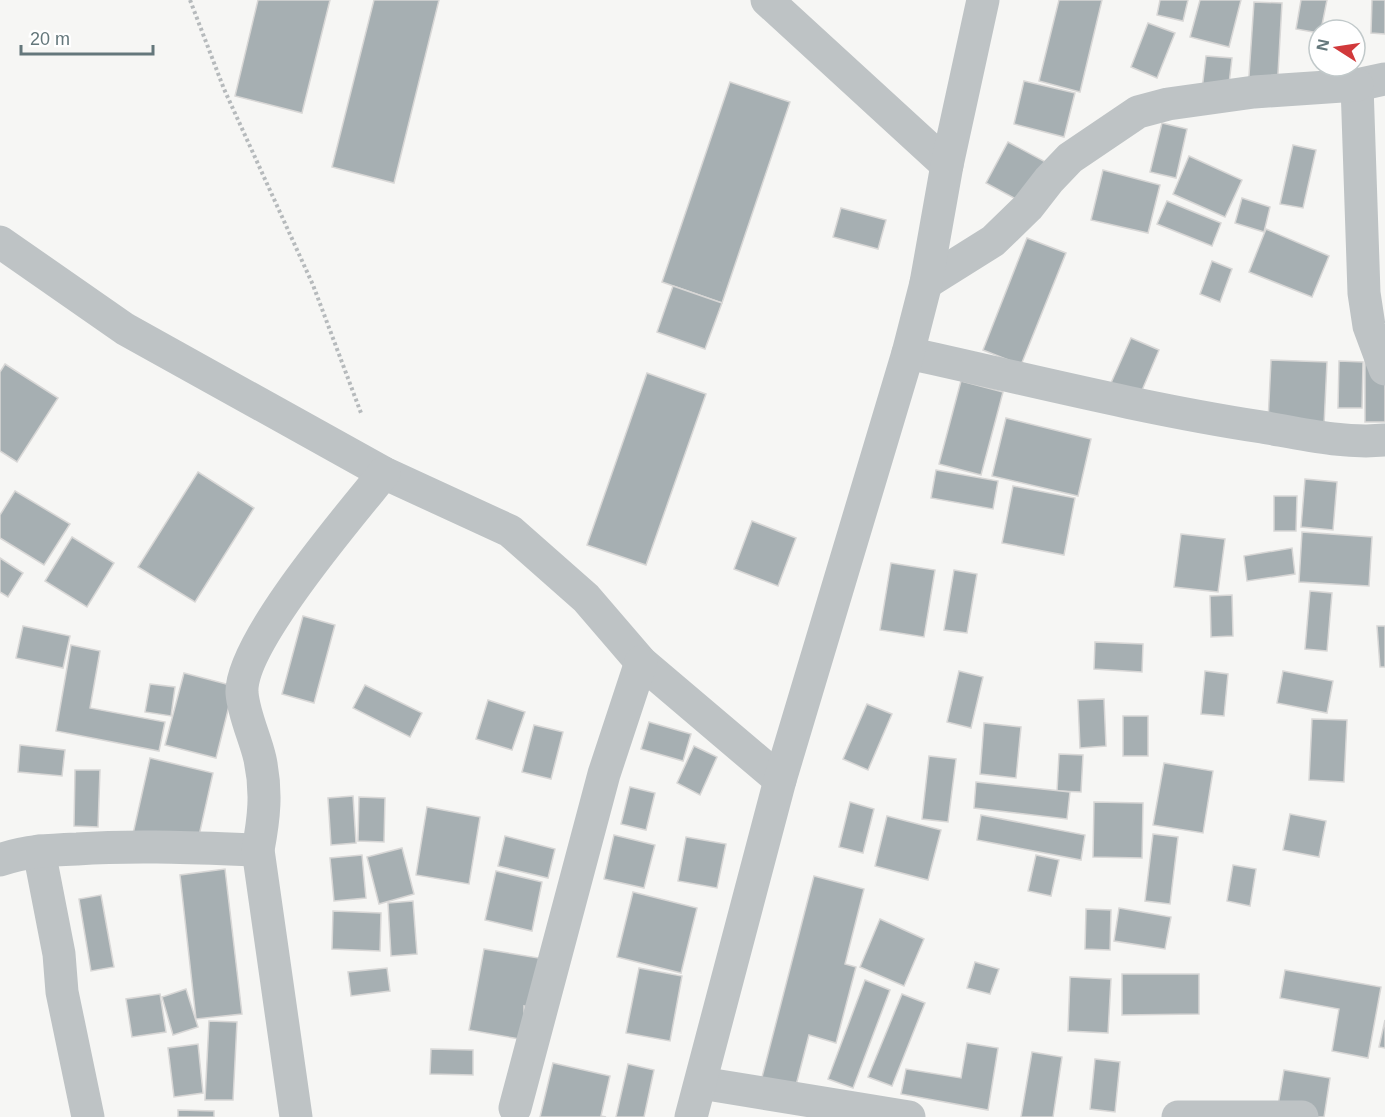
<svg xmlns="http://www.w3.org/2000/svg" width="1385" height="1117" font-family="Helvetica,sans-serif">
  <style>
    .building { fill: #a6afb2; stroke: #d8d7d6; stroke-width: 1.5 }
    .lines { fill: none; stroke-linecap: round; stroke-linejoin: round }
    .path { stroke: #b6babc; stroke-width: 4; stroke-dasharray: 3 3; stroke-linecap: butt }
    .street { stroke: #bec3c5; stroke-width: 33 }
  </style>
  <rect width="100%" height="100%" fill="#f6f6f4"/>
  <g class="building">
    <path d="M258,0H330L302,113L235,96Z"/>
    <path d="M374,0H439L394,183L332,167Z"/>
    <path d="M1059,0H1102L1080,92L1039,81Z"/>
    <path d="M1160,0H1188L1183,21L1157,15Z"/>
    <path d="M1200,0H1241L1229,47L1190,37Z"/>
    <path d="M1301,0H1327L1321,30H1319V33L1296,29Z"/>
    <path d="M1372,0H1385V34L1371,33Z"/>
    <path d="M1254,2L1282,3L1277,91L1248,90Z"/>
    <path d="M1148,23L1175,33L1157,78L1131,67Z"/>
    <path d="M1206,56L1232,58L1227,101L1201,98Z"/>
    <path d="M1024,81L1075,93L1064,137L1014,124Z"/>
    <path d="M730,82L790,102L722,303L662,282Z"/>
    <path d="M1162,123L1187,129L1176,178L1150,172Z"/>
    <path d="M1008,142L1053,166L1031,207L986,183Z"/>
    <path d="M1293,145L1316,150L1303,208L1280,204Z"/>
    <path d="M1189,156L1242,180L1225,217L1173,194Z"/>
    <path d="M1103,170L1160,185L1148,233L1091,220Z"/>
    <path d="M1242,198L1270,207L1264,232L1235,223Z"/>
    <path d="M1167,201L1221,223L1212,246L1157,224Z"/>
    <path d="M841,208L886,220L878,249L833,237Z"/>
    <path d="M1266,229L1329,256L1312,297L1249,272Z"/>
    <path d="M1027,238L1066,253L1021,365L983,350Z"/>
    <path d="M1212,261L1232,269L1220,302L1200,294Z"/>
    <path d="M673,286L722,303L705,349L657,332Z"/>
    <path d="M1131,338L1159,350L1140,395L1111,383Z"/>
    <path d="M1271,360L1327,362L1324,425L1268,422Z"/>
    <path d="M1339,361L1363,362L1362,408H1338Z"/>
    <rect x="1365" y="361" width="20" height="61"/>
    <path d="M5,364L58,398L17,462L0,451V372Z"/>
    <path d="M647,373L706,394L646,565L587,545Z"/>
    <path d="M961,381L1003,392L981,475L939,464Z"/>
    <path d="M1006,418L1091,439L1078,496L992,476Z"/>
    <path d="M936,470L998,481L993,509L931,498Z"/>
    <path d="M198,472L254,508L195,602L138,567Z"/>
    <path d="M1305,479L1337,482L1333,530L1301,527Z"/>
    <path d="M1013,486L1075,498L1064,555L1002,543Z"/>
    <path d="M15,491L70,524L44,565L0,538V515Z"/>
    <path d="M1274,496H1297L1296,531H1274Z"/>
    <path d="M752,521L796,538L778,586L734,569Z"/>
    <path d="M1302,532L1372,537L1369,586L1299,582Z"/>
    <path d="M1181,534L1225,539L1218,592L1174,587Z"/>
    <path d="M72,537L114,563L87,607L45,581Z"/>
    <path d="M1292,548L1295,574L1247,581L1244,556Z"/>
    <path d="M0,558L23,573L8,597L0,592Z"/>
    <path d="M891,563L935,570L924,637L880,630Z"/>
    <path d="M954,570L977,574L967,633L944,630Z"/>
    <path d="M1310,591L1332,593L1327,651L1305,649Z"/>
    <path d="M1232,595L1233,636L1211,637L1210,596Z"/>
    <path d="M303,616L335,625L314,703L282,694Z"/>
    <path d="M23,626L70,636L63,668L16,658Z"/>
    <path d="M1377,626H1385V667H1380Z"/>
    <path d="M1095,642L1143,644L1142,672L1094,669Z"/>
    <path d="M71,645L100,651L90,708L165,722L159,751L56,731Z"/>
    <path d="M959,671L983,677L971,728L947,722Z"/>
    <path d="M1205,671L1228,674L1224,716L1201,714Z"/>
    <path d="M1283,671L1333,681L1327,713L1277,703Z"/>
    <path d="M184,673L234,686L216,758L165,745Z"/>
    <path d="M150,684L175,687L171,716L145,712Z"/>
    <path d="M365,685L422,713L410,737L353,708Z"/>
    <path d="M1104,699L1106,746L1080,748L1078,700Z"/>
    <path d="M488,700L525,712L512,750L476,739Z"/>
    <path d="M867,704L892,714L868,770L843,759Z"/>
    <rect x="1123" y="716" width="25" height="40"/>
    <path d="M1312,719L1347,720L1344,782L1309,780Z"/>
    <path d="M649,722L691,734L683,761L641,749Z"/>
    <path d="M984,723L1021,727L1016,778L980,774Z"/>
    <path d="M534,725L563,732L551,779L522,772Z"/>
    <path d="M20,745L65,750L62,776L18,772Z"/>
    <path d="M694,746L717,757L700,795L677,783Z"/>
    <path d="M1059,754L1083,755L1081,792L1057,791Z"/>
    <path d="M929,756L956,759L948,822L922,819Z"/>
    <path d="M150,758L213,773L196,849L133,834Z"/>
    <path d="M1164,763L1213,771L1203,833L1153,825Z"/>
    <path d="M75,770H100L98,827L74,826Z"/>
    <path d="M976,782L1070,792L1067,819L974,808Z"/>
    <path d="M630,787L655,793L646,830L621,824Z"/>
    <path d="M353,796L356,843L331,845L328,798Z"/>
    <path d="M359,797L385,798L384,842L358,841Z"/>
    <path d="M850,802L874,809L863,853L839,847Z"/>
    <path d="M1094,802L1143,803L1142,858L1093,857Z"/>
    <path d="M427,807L480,817L469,884L416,875Z"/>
    <path d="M1290,814L1326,821L1319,857L1283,850Z"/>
    <path d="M981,815L1085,835L1081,860L977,840Z"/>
    <path d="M887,816L941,830L928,880L875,866Z"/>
    <path d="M1153,834L1178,837L1170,904L1145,901Z"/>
    <path d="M614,835L655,845L644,888L604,879Z"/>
    <path d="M505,836L555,849L548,878L498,866Z"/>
    <path d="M686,837L726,844L717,888L678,881Z"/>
    <path d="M402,848L414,894L379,904L367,857Z"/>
    <path d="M362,855L366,898L334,901L330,858Z"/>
    <path d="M1036,855L1059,860L1051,896L1028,891Z"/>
    <path d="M1233,865L1256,869L1250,906L1227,901Z"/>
    <path d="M225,869L242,1014L196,1019L180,875Z"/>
    <path d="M496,871L542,882L532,931L485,920Z"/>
    <path d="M814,876L864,889L845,964L856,967L836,1043L809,1035L794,1093L760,1085Z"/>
    <path d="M633,892L697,908L681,973L617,957Z"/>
    <path d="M101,895L114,967L91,971L79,899Z"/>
    <path d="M413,901L417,954L391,956L388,903Z"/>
    <path d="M1119,908L1171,917L1165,949L1114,941Z"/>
    <path d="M1086,909L1111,910L1110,950L1085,949Z"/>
    <path d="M333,911L381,913L380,951L332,949Z"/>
    <path d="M880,919L924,939L904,986L860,967Z"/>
    <path d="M484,949L563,962L554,1012L524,1006V1012L531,1041L469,1030Z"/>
    <path d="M975,962L999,969L990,994L967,988Z"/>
    <path d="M387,968L390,991L351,996L348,972Z"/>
    <path d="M639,968L682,976L670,1041L626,1033Z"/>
    <path d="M1285,970L1381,987L1368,1058L1332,1051L1339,1009L1280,998Z"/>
    <path d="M1122,974H1199V1014L1122,1015Z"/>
    <path d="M1070,977L1111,979L1108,1033L1068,1031Z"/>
    <path d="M865,980L890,990L853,1088L828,1079Z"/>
    <path d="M186,989L198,1027L173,1035L162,997Z"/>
    <path d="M160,994L166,1032L132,1037L126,999Z"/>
    <path d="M902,994L925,1003L892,1086L868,1077Z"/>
    <path d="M1385,1020V1048L1379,1047Z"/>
    <path d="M209,1021L237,1022L233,1100H205Z"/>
    <path d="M967,1043L998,1048L988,1110L901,1094L906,1069L961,1078Z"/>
    <path d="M198,1044L203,1093L174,1097L168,1048Z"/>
    <path d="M431,1049L473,1050V1075L430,1074Z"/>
    <path d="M1032,1052L1062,1057L1053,1117H1021Z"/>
    <path d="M1095,1059L1120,1062L1115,1112L1090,1109Z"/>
    <path d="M553,1063L610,1076L601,1116L606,1117H540Z"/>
    <path d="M628,1064L654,1070L644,1117H616Z"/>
    <path d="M1284,1070L1330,1078L1324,1117H1276Z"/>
    <path d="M178,1110L214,1111V1117H178Z"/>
  </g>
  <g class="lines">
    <path class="path" d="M190,0L224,89L313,285L361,413"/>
    <g class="street">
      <path d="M767,0L947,165"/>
      <path d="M1385,79L1357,85L1364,293L1369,326L1385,369"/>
      <path d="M0,242L125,329L384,473L510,531L586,598L641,662L780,780"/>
      <path d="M926,283L993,241L1028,207L1049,180L1070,158L1138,112L1168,104L1254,92L1357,85"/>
      <path d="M908,353C1026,379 1144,409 1262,427C1302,434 1345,444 1385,440"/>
      <path d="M39,851L59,954L62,992L88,1117"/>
      <path d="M0,860C25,851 51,850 77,849C138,845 198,848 258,850"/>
      <path d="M701,1083L909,1117"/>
      <path d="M515,1108L604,774L641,662"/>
      <path d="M296,1117L258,850C264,818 267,792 260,759C255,737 244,716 242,693C239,644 351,514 384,473"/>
      <path d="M691,1117L780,780L908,353L926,283L947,165L983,0"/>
      <path d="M1178,1117H1302"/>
    </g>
  </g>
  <g transform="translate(1337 48) rotate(282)"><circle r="28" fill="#ffffff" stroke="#c1c9ca" stroke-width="1.5"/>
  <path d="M0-4.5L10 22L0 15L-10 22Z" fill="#d1393b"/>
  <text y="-9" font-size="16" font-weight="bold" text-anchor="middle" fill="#64777b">N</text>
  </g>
  <path d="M21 45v9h132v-9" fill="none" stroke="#64777b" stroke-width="3"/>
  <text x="30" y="45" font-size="18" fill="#64777b" stroke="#ffffff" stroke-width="4.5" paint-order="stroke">20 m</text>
</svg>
